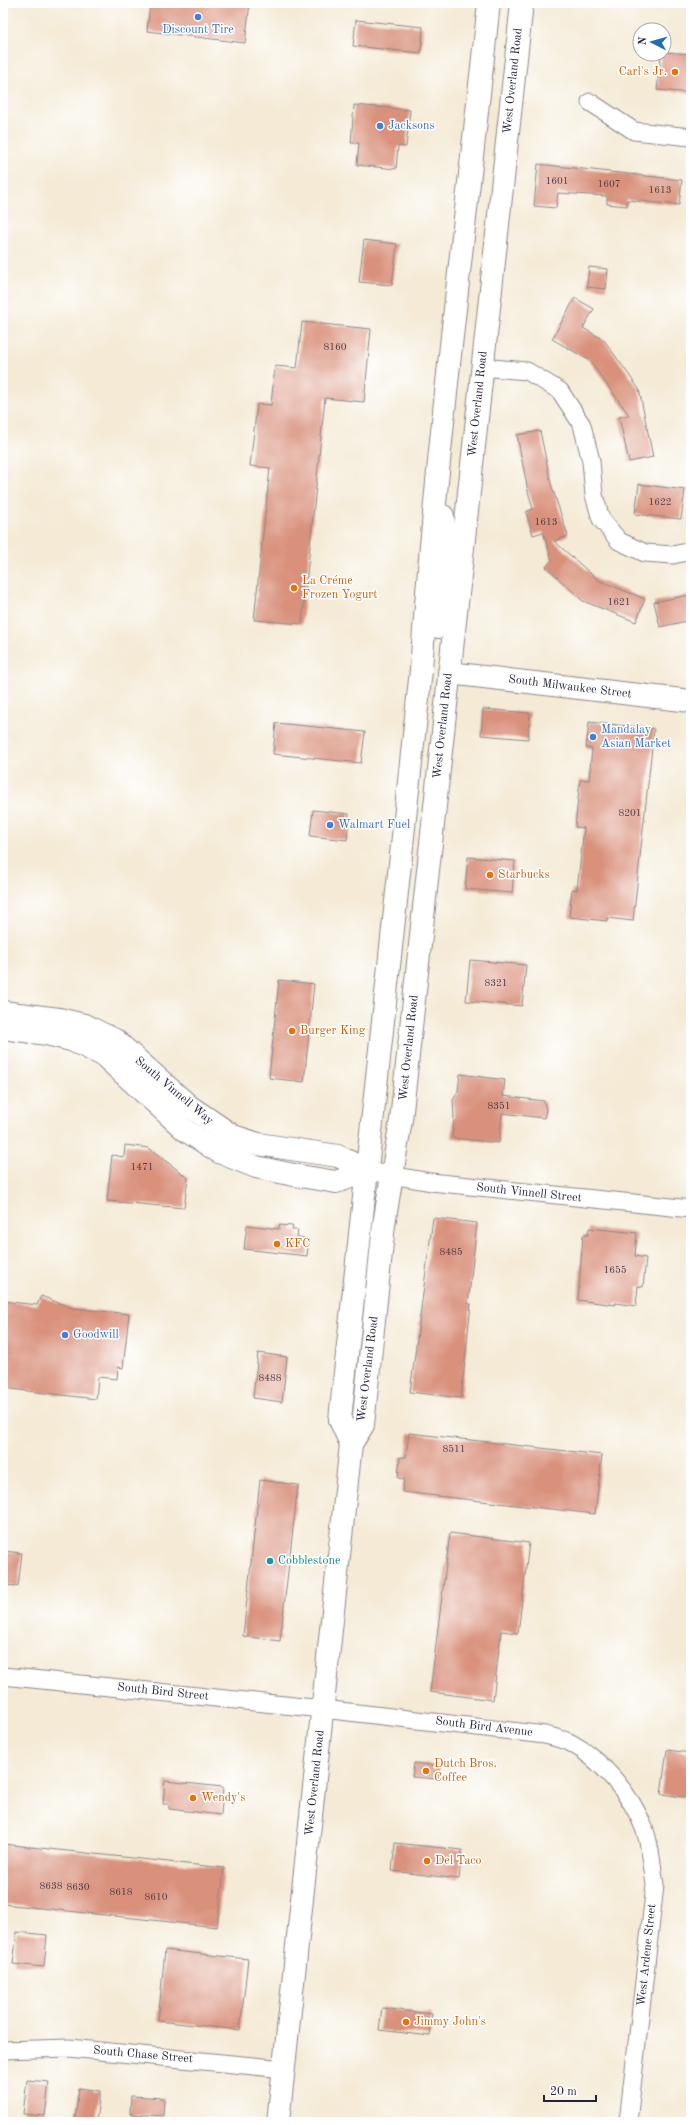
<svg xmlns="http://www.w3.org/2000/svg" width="694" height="2125" font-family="'Old Standard TT',serif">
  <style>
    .building { fill: #d9917c }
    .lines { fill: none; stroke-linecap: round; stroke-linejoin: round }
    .street-casing { stroke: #8b8688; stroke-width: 19 }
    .secondary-casing { stroke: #8b8688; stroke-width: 24 }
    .primary-casing { stroke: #8b8688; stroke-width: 24 }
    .street { stroke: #fff; stroke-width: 17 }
    .secondary { stroke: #fff; stroke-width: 22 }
    .primary { stroke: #fff; stroke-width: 22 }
    .shop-dot { fill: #3f7fe0; stroke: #fff; stroke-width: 1.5 }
    .food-dot { fill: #e8710a; stroke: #fff; stroke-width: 1.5 }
    .culture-dot { fill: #0f9aa8; stroke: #fff; stroke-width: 1.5 }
    .labels { text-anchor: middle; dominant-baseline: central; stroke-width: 3; stroke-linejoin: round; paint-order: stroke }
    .number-label { font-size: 10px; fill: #503e4b }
    .shop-label { font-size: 12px; fill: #366cbe; stroke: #fff; text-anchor: start }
    .food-label { font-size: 12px; fill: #c56008; stroke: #fff; text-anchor: start }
    .street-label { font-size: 12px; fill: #22223b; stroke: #fff }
    .culture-label { font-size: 12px; fill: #0d838f; stroke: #fff; text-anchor: start }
  </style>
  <rect width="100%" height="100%" fill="#fff"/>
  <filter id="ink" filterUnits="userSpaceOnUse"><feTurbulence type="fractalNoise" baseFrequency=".025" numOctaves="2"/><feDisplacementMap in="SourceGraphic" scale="8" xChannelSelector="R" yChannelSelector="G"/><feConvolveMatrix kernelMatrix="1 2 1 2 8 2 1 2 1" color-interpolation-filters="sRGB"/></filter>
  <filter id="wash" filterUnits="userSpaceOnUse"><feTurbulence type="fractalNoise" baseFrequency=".012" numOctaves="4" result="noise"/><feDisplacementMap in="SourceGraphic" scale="16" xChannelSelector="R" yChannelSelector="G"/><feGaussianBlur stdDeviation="0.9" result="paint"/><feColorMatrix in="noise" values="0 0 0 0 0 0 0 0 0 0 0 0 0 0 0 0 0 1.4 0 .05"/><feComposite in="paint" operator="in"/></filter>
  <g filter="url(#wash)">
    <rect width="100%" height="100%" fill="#f4ead5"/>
    <g id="blocks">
      <g class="building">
        <path d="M150,3H250L245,43L147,31Z"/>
        <path d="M356,20L423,27L421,53L353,46Z"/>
        <path d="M664,52L691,54V93L657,90L661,54H664Z"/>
        <path d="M354,105L410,110L406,147L398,146L396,169L357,165L359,143H351Z"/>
        <path d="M538,164L682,180L679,205L627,200V206L607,204V196L558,193L556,208L534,206Z"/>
        <path d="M364,240L397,244L392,285L359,282Z"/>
        <path d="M589,267L608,269L606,289L587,287Z"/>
        <path d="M575,298L594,309L583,328L604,340L639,389L653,457L629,462L619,417L629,415L589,360L552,339Z"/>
        <path d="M302,322L371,329L364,402L325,398L302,624L254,620L270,468L250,466L257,404L271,405L275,366L297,368Z"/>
        <path d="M540,431L551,484L568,536L554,541L598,580L645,599L636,622L583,601L546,567L552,560L543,532L533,535L526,512L533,509L528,491L517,435Z"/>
        <path d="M639,484L685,490L681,519L635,514Z"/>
        <path d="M689,595L691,620L660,627L654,602Z"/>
        <path d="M483,709L530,713L528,739L481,735Z"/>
        <path d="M589,722L654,729L633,921L607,918V921L569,917L572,889L577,890L584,828L575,827L580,780H589L592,749L586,748Z"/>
        <path d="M276,723L365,732L361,763L273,754Z"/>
        <path d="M313,810L349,814L347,840L310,836Z"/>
        <path d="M468,857L515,861L512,893L465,889Z"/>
        <path d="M470,960L526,965L522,1006L466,1001Z"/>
        <path d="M279,980L314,984L304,1082L269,1078Z"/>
        <path d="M460,1074L505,1080L503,1096L544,1101L546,1110L544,1118L502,1113L499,1143L452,1138L454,1117L453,1100L458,1091Z"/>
        <path d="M125,1145L149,1148L188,1178L184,1208L107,1201L112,1155L124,1157Z"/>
        <path d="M433,1218L477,1223L468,1304H471L461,1398L410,1392Z"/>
        <path d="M247,1225L279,1229V1225L293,1226L292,1230H298L297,1237L309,1239L307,1256L244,1249Z"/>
        <path d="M589,1228L637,1233L635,1256L646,1258L643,1287L638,1286L636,1306L615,1303V1305L578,1300L583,1235H588Z"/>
        <path d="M41,1296L72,1308L129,1314L123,1368L118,1367L117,1379L98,1377L96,1399L3,1388V1301L37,1305Z"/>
        <path d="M258,1353L287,1357L282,1402L253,1398Z"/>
        <path d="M409,1433L602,1455L595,1514L402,1492L404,1479L398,1478L400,1457H406Z"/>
        <path d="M260,1480L298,1485L280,1641L243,1636Z"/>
        <path d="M450,1533L529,1543L518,1633L501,1631L493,1700L430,1692Z"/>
        <path d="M3,1551L22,1553L18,1586L3,1585Z"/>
        <path d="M667,1750L691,1753V1798L661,1794Z"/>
        <path d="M414,1763L440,1766L438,1779L412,1777Z"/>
        <path d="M165,1781L223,1787L221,1815L169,1809V1804H163Z"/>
        <path d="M395,1843L462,1850L459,1879L392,1871Z"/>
        <path d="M3,1844L224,1868L217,1927L3,1904Z"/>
        <path d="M17,1932L47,1935L44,1967L13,1964Z"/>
        <path d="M165,1950L248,1959L240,2030L158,2021Z"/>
        <path d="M382,2008L432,2014L430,2036L379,2030Z"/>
        <path d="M27,2080L49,2082L45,2116L23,2114Z"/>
        <path d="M79,2088L100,2091L96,2121L75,2118Z"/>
        <path d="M131,2096L164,2098L163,2116L130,2114Z"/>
      </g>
    </g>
  </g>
  <g filter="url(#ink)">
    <use href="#blocks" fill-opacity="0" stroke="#8b8688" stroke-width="1"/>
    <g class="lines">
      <g class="street-casing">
        <g id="street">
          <path d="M590,102L634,131L691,137"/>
          <path d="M482,367L527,371L560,391L582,425L591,461L594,495L601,519L619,541L645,553L673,555L691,551"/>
          <path d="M368,1171L431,1182L691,1209"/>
          <path d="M3,1676L323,1709L545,1735C553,1737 563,1739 571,1743C601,1759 632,1796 644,1828C651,1846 652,1866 655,1885L628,2122"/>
          <path d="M3,2050L69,2048L284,2069"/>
        </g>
      </g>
      <g class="secondary-casing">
        <g id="secondary">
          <path d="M449,673L691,701"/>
          <path d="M3,1012L59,1019L84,1025L115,1040L189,1106L233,1136L258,1144L338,1156L368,1171"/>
          <path d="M3,1028L47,1034L71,1040L103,1055L185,1130L219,1152L256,1167L294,1175L336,1182L368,1171"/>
        </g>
      </g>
      <g class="primary-casing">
        <g id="primary">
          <path d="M439,627L447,551L443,516"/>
          <path d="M351,1444L340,1420L343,1391L421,670C437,447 465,225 489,3"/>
          <path d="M278,2122L351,1444L363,1425L384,1224L401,1120L522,3"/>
        </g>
      </g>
      <use href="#street" class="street"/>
      <use href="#secondary" class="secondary"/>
      <use href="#primary" class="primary"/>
    </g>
  </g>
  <g class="shop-dot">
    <circle cx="198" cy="17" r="4"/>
    <circle cx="380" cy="126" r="4"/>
    <circle cx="593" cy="737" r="4"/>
    <circle cx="330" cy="825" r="4"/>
    <circle cx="65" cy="1335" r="4"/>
  </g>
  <g class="food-dot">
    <circle cx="675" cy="72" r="4"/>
    <circle cx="294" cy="588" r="4"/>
    <circle cx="490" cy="875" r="4"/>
    <circle cx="292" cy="1031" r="4"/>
    <circle cx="277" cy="1244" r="4"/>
    <circle cx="426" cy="1771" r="4"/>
    <circle cx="193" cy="1798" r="4"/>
    <circle cx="427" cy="1861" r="4"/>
    <circle cx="406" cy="2022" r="4"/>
  </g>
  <circle class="culture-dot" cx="270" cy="1561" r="4"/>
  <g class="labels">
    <g class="number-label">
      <text x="557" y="181">1601</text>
      <text x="609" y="184">1607</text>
      <text x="660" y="190">1613</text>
      <text x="335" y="347">8160</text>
      <text x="660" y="502">1622</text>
      <text x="546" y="522">1613</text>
      <text x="619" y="602">1621</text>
      <text x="630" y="813">8201</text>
      <text x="496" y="983">8321</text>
      <text x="499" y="1106">8351</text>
      <text x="142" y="1167">1471</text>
      <text x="451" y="1252">8485</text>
      <text x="615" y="1270">1655</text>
      <text x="270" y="1378">8488</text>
      <text x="454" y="1449">8511</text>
      <text x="51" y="1886">8638</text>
      <text x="78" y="1887">8630</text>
      <text x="121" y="1892">8618</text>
      <text x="156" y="1897">8610</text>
    </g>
    <g class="shop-label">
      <text x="198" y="30" text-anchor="middle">Discount Tire</text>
      <text x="388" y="126">Jacksons</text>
      <text x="601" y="730">Mandalay<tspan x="601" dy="14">Asian Market</tspan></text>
      <text x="338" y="825">Walmart Fuel</text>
      <text x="73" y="1335">Goodwill</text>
    </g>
    <g class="food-label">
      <text x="667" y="72" text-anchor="end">Carl's Jr.</text>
      <text x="302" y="581">La Créme<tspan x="302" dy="14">Frozen Yogurt</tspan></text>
      <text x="498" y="875">Starbucks</text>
      <text x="300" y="1031">Burger King</text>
      <text x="285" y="1244">KFC</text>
      <text x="434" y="1764">Dutch Bros.<tspan x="434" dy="14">Coffee</tspan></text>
      <text x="201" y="1798">Wendy's</text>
      <text x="435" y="1861">Del Taco</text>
      <text x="414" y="2022">Jimmy John's</text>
    </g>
    <g class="street-label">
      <text transform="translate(513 81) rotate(-84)">West Overland Road</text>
      <text transform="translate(478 404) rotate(-84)">West Overland Road</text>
      <text transform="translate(570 687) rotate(7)">South Milwaukee Street</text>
      <text transform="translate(443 726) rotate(-84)">West Overland Road</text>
      <text transform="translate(409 1048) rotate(-84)">West Overland Road</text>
      <text transform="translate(174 1091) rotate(40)">South Vinnell Way</text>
      <text transform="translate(529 1193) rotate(6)">South Vinnell Street</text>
      <text transform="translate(368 1369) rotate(-83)">West Overland Road</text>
      <text transform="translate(163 1692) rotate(6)">South Bird Street</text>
      <text transform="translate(484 1727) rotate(7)">South Bird Avenue</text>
      <text transform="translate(315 1783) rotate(-84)">West Overland Road</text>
      <text transform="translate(647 1955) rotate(-84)">West Ardene Street</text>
      <text transform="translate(143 2055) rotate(5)">South Chase Street</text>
    </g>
    <g class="culture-label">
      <text x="278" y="1561">Cobblestone</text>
    </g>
  </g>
  <rect width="694" height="2125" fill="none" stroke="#fff" stroke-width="16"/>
  <g transform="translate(652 42) rotate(276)"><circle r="19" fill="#ffffff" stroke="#a7a7b1"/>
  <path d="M0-3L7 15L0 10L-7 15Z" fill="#1f6fb2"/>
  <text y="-6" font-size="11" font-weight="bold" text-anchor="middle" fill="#22223b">N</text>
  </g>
  <path d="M544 2095v6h52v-6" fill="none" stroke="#22223b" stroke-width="2"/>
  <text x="550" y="2095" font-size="12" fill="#22223b" stroke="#ffffff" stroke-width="3" paint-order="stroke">20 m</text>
</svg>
